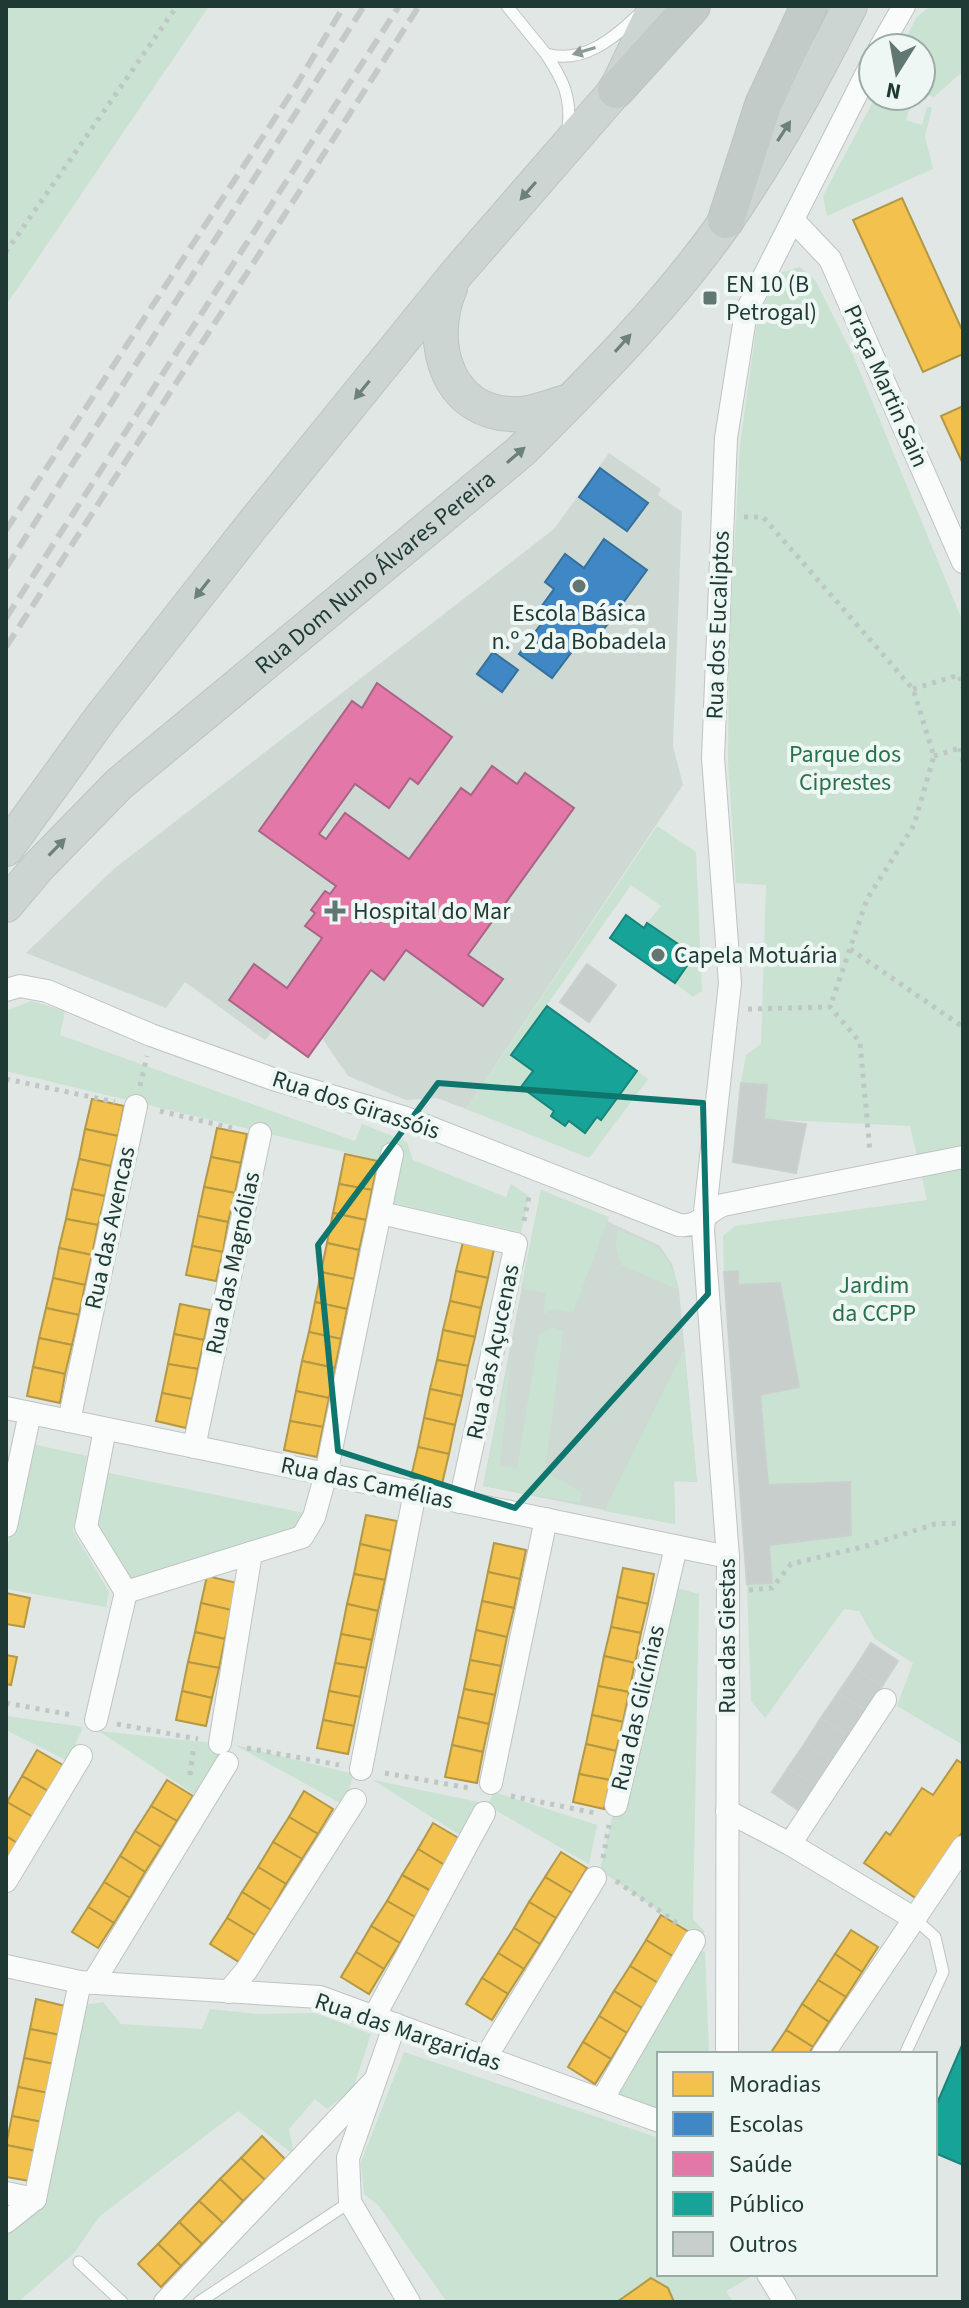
<svg xmlns="http://www.w3.org/2000/svg" width="969" height="2308" font-family="'Source Sans 3',sans-serif">
  <style>
    .built { fill: #ced9d4 }
    .green { fill: #c9e2d1 }
    .homes { fill: #f2c14e; stroke: #b39846; stroke-width: 2 }
    .schools { fill: #3f88c5; stroke: #35719a; stroke-width: 2 }
    .health { fill: #e377a8; stroke: #a86585; stroke-width: 2 }
    .public { fill: #17a398; stroke: #19847a; stroke-width: 2 }
    .building { fill: #c8cecc; stroke: #cad0cd; stroke-width: 2 }
    .lines { fill: none; stroke-linecap: round; stroke-linejoin: round }
    .service-casing { stroke: #bec4c1; stroke-width: 13 }
    .minor-casing { stroke: #bec4c1; stroke-width: 24 }
    .primary-casing { stroke: #bbc4c1; stroke-width: 36 }
    .trunk-casing { stroke: #bbc4c1; stroke-width: 38 }
    .path { stroke: #bfc7c6; stroke-width: 5; stroke-dasharray: 4 6; stroke-linecap: butt }
    .service { stroke: #fafbfb; stroke-width: 11 }
    .minor { stroke: #fafbfb; stroke-width: 22 }
    .primary { stroke: #ccd5d2; stroke-width: 34 }
    .trunk { stroke: #c2cbc8; stroke-width: 36 }
    .rail { stroke: #c6c9c9; stroke-width: 6; stroke-dasharray: 16 8; stroke-linecap: butt }
    .oneway { fill: #8c9a98 }
    .oneway2 { fill: #6d807b }
    .marked { fill: none; stroke: #0f766e; stroke-width: 6; stroke-linejoin: round }
    .poi-dot { fill: #637772; stroke: #eef7f3; stroke-width: 3 }
    .labels { text-anchor: middle; dominant-baseline: central; stroke-width: 8; stroke-linejoin: round; paint-order: stroke }
    .poi-label { font-size: 24px; fill: #1f3a34; stroke: #eef7f3; text-anchor: start }
    .street-label { font-size: 24px; fill: #1f3a34; stroke: #eef7f3 }
    .park-label { font-size: 24px; fill: #287249; stroke: #eef7f3 }
  </style>
  <rect width="100%" height="100%" fill="#e1e7e4"/>
  <g class="built">
    <path d="M609,453L661,489L658,495L682,512L673,746L683,785L466,1109L437,1098L406,1100L348,1076L322,1038L308,1057L272,1032L265,1040L185,982L166,1008L26,953L115,868L554,529Z"/>
    <path d="M541,1190L660,1246L672,1264L679,1290L697,1482L674,1481L675,1524L483,1486Z"/>
  </g>
  <g class="green">
    <path d="M6,6H209L6,305Z"/>
    <path d="M930,6H963V71L934,97L921,93V48H901L916,18Z"/>
    <path d="M876,96H914L906,120L922,125L927,107H932L925,137L933,169L827,216L823,196Z"/>
    <path d="M800,267L815,280L853,355L963,622V1745L897,1706L913,1663L875,1639L859,1611L844,1609L765,1718L751,1701L747,1584L772,1582L769,1545L851,1535L850,1482L768,1485L760,1395L799,1387L780,1283L738,1285L737,1271L724,1272L723,1236L735,1226L927,1200L910,1126L764,1119L767,1085L741,1083L746,1055L761,1044L766,885L736,883L728,761L729,650L740,445L758,315L781,273Z"/>
    <path d="M657,826L696,852L702,991L693,997L675,983L690,960L674,949L678,944L647,923L661,906L631,885L512,1055L533,1071L565,1126L569,1121L585,1133L597,1117L602,1120L637,1071L648,1079L589,1158L466,1109Z"/>
    <path d="M31,1001L65,1011L60,1035L355,1141L362,1124L407,1142L413,1160L506,1197L511,1184L529,1196L521,1232L379,1200L385,1162L378,1160L6,1071V1011Z"/>
    <path d="M541,1190L609,1217L573,1313L555,1309L543,1314L546,1293L521,1288Z"/>
    <path d="M617,1230C657,1245 667,1246 679,1290L622,1265L616,1249Z"/>
    <path d="M552,1327L563,1331L545,1471L582,1493L580,1503L483,1486L511,1353L500,1465L517,1468L539,1335Z"/>
    <path d="M684,1349L697,1482L674,1481L675,1524L604,1511Z"/>
    <path d="M32,1444L87,1456L73,1531L109,1592L106,1607L6,1589V1554Z"/>
    <path d="M104,1472L309,1514L300,1532L128,1586L92,1527Z"/>
    <path d="M666,1585L699,1594L693,1919L705,1932L696,1937L600,1870Z"/>
    <path d="M6,1716L83,1727L68,1761L6,1730Z"/>
    <path d="M99,1731L232,1745L195,1795Z"/>
    <path d="M235,1745L354,1774L344,1805Z"/>
    <path d="M373,1780L478,1802L463,1837Z"/>
    <path d="M494,1792L597,1825L589,1864L495,1810L484,1813Z"/>
    <path d="M697,1948L705,1952L709,2054H659V2111L613,2094Z"/>
    <path d="M103,2002L121,2024L202,2029L210,2009L258,2014L315,2013L371,2034L353,2089L327,2109L315,2099L289,2129L294,2155L238,2111L100,2216L74,2253L18,2302H6V2231L41,2202L85,2005Z"/>
    <path d="M404,2052L659,2138V2274L752,2276L726,2291L733,2302H674L668,2288L651,2278L617,2302H447L378,2205L364,2194L361,2162Z"/>
  </g>
  <g class="homes">
    <path d="M902,198L963,332V354L923,372L853,220Z"/>
    <path d="M963,406V464L941,416Z"/>
    <path d="M92,1099L124,1106L118,1136L85,1129Z"/>
    <path d="M217,1128L247,1134L241,1163L211,1157Z"/>
    <path d="M85,1129L118,1136L111,1166L79,1159Z"/>
    <path d="M345,1154L378,1161L372,1190L339,1184Z"/>
    <path d="M211,1157L241,1163L235,1193L204,1187Z"/>
    <path d="M79,1159L111,1166L105,1196L72,1189Z"/>
    <path d="M339,1184L372,1190L366,1220L333,1213Z"/>
    <path d="M204,1187L235,1193L228,1222L198,1216Z"/>
    <path d="M72,1189L105,1196L98,1225L66,1219Z"/>
    <path d="M333,1213L366,1220L359,1250L327,1243Z"/>
    <path d="M198,1216L228,1222L223,1252L192,1246Z"/>
    <path d="M66,1219L98,1225L92,1255L59,1248Z"/>
    <path d="M463,1242L494,1249L488,1278L456,1271Z"/>
    <path d="M327,1243L359,1250L354,1279L321,1272Z"/>
    <path d="M192,1246L223,1252L216,1281L186,1275Z"/>
    <path d="M59,1248L92,1255L85,1285L53,1278Z"/>
    <path d="M456,1271L488,1278L481,1308L450,1301Z"/>
    <path d="M321,1272L354,1279L347,1309L315,1302Z"/>
    <path d="M53,1278L85,1285L79,1315L46,1308Z"/>
    <path d="M450,1301L481,1308L475,1337L443,1330Z"/>
    <path d="M315,1302L347,1309L341,1339L309,1332Z"/>
    <path d="M180,1304L210,1310L204,1340L174,1334Z"/>
    <path d="M46,1308L79,1315L72,1345L39,1338Z"/>
    <path d="M443,1330L475,1337L468,1366L437,1360Z"/>
    <path d="M309,1332L341,1339L335,1368L302,1361Z"/>
    <path d="M174,1334L204,1340L198,1369L168,1364Z"/>
    <path d="M39,1338L72,1345L65,1374L33,1367Z"/>
    <path d="M437,1360L468,1366L462,1396L430,1389Z"/>
    <path d="M302,1361L335,1368L329,1398L296,1391Z"/>
    <path d="M168,1364L198,1369L192,1399L162,1393Z"/>
    <path d="M33,1367L65,1374L60,1403L27,1396Z"/>
    <path d="M430,1389L462,1396L455,1425L424,1418Z"/>
    <path d="M296,1391L329,1398L323,1427L290,1421Z"/>
    <path d="M162,1393L192,1399L186,1428L156,1421Z"/>
    <path d="M424,1418L455,1425L449,1454L418,1447Z"/>
    <path d="M290,1421L323,1427L317,1457L284,1450Z"/>
    <path d="M418,1447L449,1454L442,1484L411,1477Z"/>
    <path d="M366,1515L397,1521L391,1551L360,1544Z"/>
    <path d="M494,1543L526,1550L520,1579L488,1572Z"/>
    <path d="M360,1544L391,1551L385,1580L354,1574Z"/>
    <path d="M623,1568L654,1574L648,1604L617,1597Z"/>
    <path d="M488,1572L520,1579L514,1608L482,1601Z"/>
    <path d="M354,1574L385,1580L378,1611L347,1604Z"/>
    <path d="M207,1576L237,1583L231,1610L201,1603Z"/>
    <path d="M6,1593L30,1598L24,1627L6,1624Z"/>
    <path d="M617,1597L648,1604L641,1633L611,1627Z"/>
    <path d="M482,1601L514,1608L507,1637L476,1630Z"/>
    <path d="M201,1603L231,1610L225,1639L195,1632Z"/>
    <path d="M347,1604L378,1611L372,1640L341,1634Z"/>
    <path d="M611,1627L641,1633L635,1663L604,1656Z"/>
    <path d="M476,1630L507,1637L501,1666L470,1660Z"/>
    <path d="M195,1632L225,1639L219,1668L188,1662Z"/>
    <path d="M341,1634L372,1640L366,1668L335,1663Z"/>
    <path d="M6,1655L17,1657L11,1685L6,1684Z"/>
    <path d="M604,1656L635,1663L629,1692L598,1686Z"/>
    <path d="M470,1660L501,1666L495,1695L464,1689Z"/>
    <path d="M188,1662L219,1668L212,1698L182,1691Z"/>
    <path d="M335,1663L366,1668L360,1697L329,1691Z"/>
    <path d="M598,1686L629,1692L623,1722L592,1715Z"/>
    <path d="M464,1689L495,1695L489,1724L458,1717Z"/>
    <path d="M182,1691L212,1698L206,1726L176,1720Z"/>
    <path d="M329,1691L360,1697L354,1726L323,1720Z"/>
    <path d="M592,1715L623,1722L616,1751L586,1744Z"/>
    <path d="M458,1717L489,1724L483,1752L452,1745Z"/>
    <path d="M323,1720L354,1726L348,1754L317,1748Z"/>
    <path d="M586,1744L616,1751L610,1780L579,1774Z"/>
    <path d="M452,1745L483,1752L477,1783L445,1777Z"/>
    <path d="M37,1750L63,1765L48,1791L22,1776Z"/>
    <path d="M957,1760L963,1764V1831L917,1899L864,1863L886,1832L890,1835L922,1788L933,1795Z"/>
    <path d="M579,1774L610,1780L604,1809L573,1802Z"/>
    <path d="M22,1776L48,1791L33,1817L7,1802Z"/>
    <path d="M167,1780L193,1796L177,1821L151,1806Z"/>
    <path d="M304,1791L333,1809L318,1834L289,1817Z"/>
    <path d="M7,1802L33,1817L17,1843L6,1836Z"/>
    <path d="M151,1806L177,1821L161,1847L135,1831Z"/>
    <path d="M289,1817L318,1834L302,1859L273,1842Z"/>
    <path d="M433,1823L462,1840L446,1866L418,1849Z"/>
    <path d="M135,1831L161,1847L145,1872L120,1856Z"/>
    <path d="M6,1836L17,1843L6,1861Z"/>
    <path d="M273,1842L302,1859L286,1884L258,1867Z"/>
    <path d="M418,1849L446,1866L431,1891L402,1875Z"/>
    <path d="M561,1852L587,1868L572,1893L545,1877Z"/>
    <path d="M120,1856L145,1872L130,1898L104,1882Z"/>
    <path d="M258,1867L286,1884L271,1910L242,1892Z"/>
    <path d="M402,1875L431,1891L415,1917L387,1901Z"/>
    <path d="M545,1877L572,1893L556,1918L529,1902Z"/>
    <path d="M104,1882L130,1898L114,1923L88,1907Z"/>
    <path d="M242,1892L271,1910L255,1935L227,1918Z"/>
    <path d="M387,1901L415,1917L400,1943L371,1926Z"/>
    <path d="M529,1902L556,1918L540,1944L514,1928Z"/>
    <path d="M88,1907L114,1923L98,1948L72,1932Z"/>
    <path d="M661,1915L689,1932L674,1957L646,1940Z"/>
    <path d="M227,1918L255,1935L239,1962L210,1944Z"/>
    <path d="M371,1926L400,1943L384,1969L356,1952Z"/>
    <path d="M514,1928L540,1944L524,1969L498,1953Z"/>
    <path d="M851,1930L878,1947L862,1972L835,1954Z"/>
    <path d="M646,1940L674,1957L658,1983L630,1966Z"/>
    <path d="M356,1952L384,1969L369,1994L341,1977Z"/>
    <path d="M498,1953L524,1969L508,1994L482,1978Z"/>
    <path d="M835,1954L862,1972L846,1997L818,1980Z"/>
    <path d="M630,1966L658,1983L642,2008L614,1991Z"/>
    <path d="M482,1978L508,1994L492,2020L466,2004Z"/>
    <path d="M818,1980L846,1997L829,2022L802,2004Z"/>
    <path d="M614,1991L642,2008L627,2033L599,2016Z"/>
    <path d="M36,1999L65,2006L60,2035L30,2029Z"/>
    <path d="M802,2004L829,2022L813,2047L786,2030Z"/>
    <path d="M599,2016L627,2033L611,2059L583,2042Z"/>
    <path d="M30,2029L60,2035L54,2064L24,2058Z"/>
    <path d="M786,2030L813,2047L809,2054H770Z"/>
    <path d="M583,2042L611,2059L595,2084L568,2067Z"/>
    <path d="M24,2058L54,2064L48,2093L18,2087Z"/>
    <path d="M18,2087L48,2093L42,2122L12,2116Z"/>
    <path d="M12,2116L42,2122L36,2151L6,2145Z"/>
    <path d="M262,2136L285,2159L265,2180L241,2158Z"/>
    <path d="M6,2145L36,2151L30,2181L6,2177Z"/>
    <path d="M241,2158L265,2180L243,2201L220,2179Z"/>
    <path d="M220,2179L243,2201L223,2223L199,2201Z"/>
    <path d="M199,2201L223,2223L202,2244L179,2222Z"/>
    <path d="M179,2222L202,2244L181,2266L158,2244Z"/>
    <path d="M158,2244L181,2266L161,2287L138,2264Z"/>
    <path d="M651,2278L668,2288L674,2302H617Z"/>
  </g>
  <g class="schools">
    <path d="M600,468L648,503L627,531L579,497Z"/>
    <path d="M604,539L647,570L590,648L580,641L552,678L519,654L541,624L533,618L554,589L545,582L565,554L584,568Z"/>
    <path d="M493,652L518,670L502,692L477,674Z"/>
  </g>
  <path class="health" d="M377,683L452,737L418,784L410,778L389,808L355,784L319,834L326,839L345,813L409,859L461,788L471,795L492,766L517,784L525,773L574,808L468,955L503,979L483,1006L406,950L384,980L371,970L308,1057L229,1000L254,964L287,988L322,938L305,926L315,913L311,910L325,891L330,894L336,886L259,831L352,701L362,708Z"/>
  <g class="public">
    <path d="M626,915L644,928L647,923L678,944L674,949L691,960L675,983L610,938Z"/>
    <path d="M547,1006L637,1071L601,1120L597,1117L585,1133L569,1121L565,1126L551,1116L554,1111L521,1087L533,1071L511,1055Z"/>
    <path d="M963,2043V2165L935,2153V2108Z"/>
  </g>
  <g class="building">
    <path d="M587,964L616,985L589,1022L560,1002Z"/>
    <path d="M741,1083L767,1085L764,1119L806,1124L796,1173L733,1162Z"/>
    <path d="M738,1271V1285L780,1283L799,1387L760,1395L768,1485L850,1482L851,1535L769,1545L772,1583L747,1584L724,1272Z"/>
    <path d="M871,1643L898,1661L882,1686L855,1668Z"/>
    <path d="M855,1668L882,1686L865,1710L838,1693Z"/>
    <path d="M838,1693L865,1710L848,1736L821,1718Z"/>
    <path d="M821,1718L848,1736L831,1760L805,1743Z"/>
    <path d="M805,1743L831,1760L815,1785L788,1768Z"/>
    <path d="M788,1768L815,1785L798,1810L772,1792Z"/>
  </g>
  <g class="lines">
    <g class="service-casing">
      <g id="service">
        <path d="M507,6L546,54"/>
        <path d="M568,129C572,97 563,80 546,54C582,64 612,40 637,16"/>
        <path d="M905,2054L943,1972L935,1937L915,1919"/>
        <path d="M79,2262L122,2302"/>
        <path d="M199,2302L350,2202"/>
      </g>
    </g>
    <g class="minor-casing">
      <g id="minor">
        <path d="M880,48L904,6"/>
        <path d="M793,220L830,259L963,562"/>
        <path d="M6,990L20,986L47,991L151,1035L273,1079L403,1117L679,1225C699,1228 706,1212 723,1205L963,1157"/>
        <path d="M381,1213L516,1244L460,1502"/>
        <path d="M6,1408L728,1557"/>
        <path d="M69,1421L136,1106"/>
        <path d="M105,1429L86,1527L126,1592L302,1537L314,1517L326,1474L392,1154"/>
        <path d="M194,1447L260,1134"/>
        <path d="M6,1526L30,1413"/>
        <path d="M96,1720L126,1592"/>
        <path d="M220,1743L251,1553"/>
        <path d="M361,1769L415,1492"/>
        <path d="M491,1783L546,1519"/>
        <path d="M616,1805L676,1547"/>
        <path d="M727,1811L790,1844L915,1919"/>
        <path d="M790,1844L885,1700"/>
        <path d="M6,1881L81,1756"/>
        <path d="M6,1966L80,1982L320,1997L659,2121"/>
        <path d="M93,1983L227,1763"/>
        <path d="M228,1992L246,1971L355,1800"/>
        <path d="M374,2017L484,1813"/>
        <path d="M395,2024L348,2158L350,2202L409,2302"/>
        <path d="M727,2054L728,1557L703,1230L730,983L713,758L726,438L746,312L873,61"/>
        <path d="M823,2054L963,1847"/>
        <path d="M486,2057L595,1878"/>
        <path d="M602,2100L694,1941"/>
        <path d="M6,2193L35,2199"/>
        <path d="M35,2199L80,1982"/>
        <path d="M6,2222L35,2199"/>
        <path d="M768,2274L785,2302"/>
        <path d="M165,2302L375,2080"/>
      </g>
    </g>
    <g class="primary-casing">
      <g id="primary">
        <path d="M450,288C426,344 448,418 521,414C536,413 554,405 570,401"/>
        <path d="M6,849L100,719L250,528L457,273L616,90L656,6"/>
        <path id="s1" d="M6,905L38,867L119,784L521,451C591,381 672,300 728,218C775,150 813,79 850,6"/>
      </g>
    </g>
    <g class="trunk-casing">
      <g id="trunk">
        <path d="M616,90L692,6"/>
        <path d="M726,220L763,105L809,6"/>
      </g>
    </g>
    <g class="path">
      <path d="M6,252L177,6"/>
      <path d="M744,517H763L913,689L934,756L914,825L867,899L830,1007"/>
      <path d="M913,689L959,675L963,688"/>
      <path d="M960,748L963,761"/>
      <path d="M934,756L963,747"/>
      <path d="M850,949L963,1027"/>
      <path d="M748,1009L830,1007L860,1042L870,1152"/>
      <path d="M6,1079L115,1102"/>
      <path d="M140,1086L147,1056"/>
      <path d="M160,1111L236,1129"/>
      <path d="M524,1221L529,1196"/>
      <path d="M749,1590L772,1588L791,1564L866,1546L935,1524L963,1523"/>
      <path d="M6,1703L72,1715"/>
      <path d="M117,1724L198,1739"/>
      <path d="M247,1748L339,1765"/>
      <path d="M385,1773L469,1788"/>
      <path d="M190,1775L194,1745"/>
      <path d="M511,1796L595,1813"/>
      <path d="M603,1858L609,1825"/>
      <path d="M616,1881L677,1923"/>
    </g>
    <use href="#service" class="service"/>
    <use href="#minor" class="minor"/>
    <use href="#primary" class="primary"/>
    <use href="#trunk" class="trunk"/>
    <g class="rail">
      <path d="M6,530L294,89L344,6"/>
      <path d="M6,568L364,6"/>
      <path d="M6,618L399,6"/>
      <path d="M6,647L419,6"/>
    </g>
  </g>
  <defs><path id="oneway-solid" d="M-6-.8H1V-3.2L6.5 0L1 3.2V.8H-6Z" transform="scale(2)"/></defs>
  <use class="oneway" href="#oneway-solid" transform="translate(584 51) rotate(163)"/>
  <g class="oneway2">
    <use href="#oneway-solid" transform="translate(784 131) rotate(-57)"/>
    <use href="#oneway-solid" transform="translate(528 191) rotate(131)"/>
    <use href="#oneway-solid" transform="translate(623 343) rotate(-48)"/>
    <use href="#oneway-solid" transform="translate(362 390) rotate(129)"/>
    <use href="#oneway-solid" transform="translate(516 455) rotate(-41)"/>
    <use href="#oneway-solid" transform="translate(202 589) rotate(128)"/>
    <use href="#oneway-solid" transform="translate(57 847) rotate(-46)"/>
  </g>
  <path class="marked" d="M438,1083L703,1103L708,1294L515,1508L338,1451L318,1245Z"/>
  <g class="poi-dot">
    <rect x="702" y="290" width="16" height="16" rx="4"/>
    <circle cx="579" cy="586" r="8"/>
    <path d="M331 899h8v8h8v8h-8v8h-8v-8h-8v-8h8z"/>
    <circle cx="658" cy="955" r="8"/>
  </g>
  <g class="labels">
    <g class="poi-label">
      <text x="726" y="284">EN 10 (B<tspan x="726" dy="28">Petrogal)</tspan></text>
      <text x="579" y="613" text-anchor="middle">Escola Básica<tspan x="579" dy="28">n.º 2 da Bobadela</tspan></text>
      <text x="353" y="911">Hospital do Mar</text>
      <text x="674" y="955">Capela Motuária</text>
    </g>
    <g class="street-label">
      <text transform="translate(886 386) rotate(66)">Praça Martin Sain</text>
      <text stroke="none"><textPath href="#s1" startOffset="498">Rua Dom Nuno Álvares Pereira</textPath></text>
      <text transform="translate(718 625) rotate(-88)">Rua dos Eucaliptos</text>
      <text transform="translate(356 1105) rotate(18)">Rua dos Girassóis</text>
      <text transform="translate(110 1228) rotate(-78)">Rua das Avencas</text>
      <text transform="translate(233 1263) rotate(-78)">Rua das Magnólias</text>
      <text transform="translate(493 1352) rotate(-78)">Rua das Açucenas</text>
      <text transform="translate(367 1483) rotate(12)">Rua das Camélias</text>
      <text transform="translate(727 1636) rotate(-90)">Rua das Giestas</text>
      <text transform="translate(638 1708) rotate(-77)">Rua das Glicínias</text>
      <text transform="translate(408 2032) rotate(19)">Rua das Margaridas</text>
    </g>
    <g class="park-label">
      <text x="845" y="754">Parque dos<tspan x="845" dy="28">Ciprestes</tspan></text>
      <text x="874" y="1285">Jardim<tspan x="874" dy="28">da CCPP</tspan></text>
    </g>
  </g>
  <rect width="969" height="2308" fill="none" stroke="#1f3a34" stroke-width="16"/>
  <rect x="657" y="2052" width="280" height="224" fill="#eef7f3" stroke="#9baba7" stroke-width="2"/>
  <rect x="673" y="2072" width="40" height="24" fill="#f2c14e" stroke="#9baba7" stroke-width="2"/>
  <text x="729" y="2092" font-size="24" fill="#1f3a34">Moradias</text>
  <rect x="673" y="2112" width="40" height="24" fill="#3f88c5" stroke="#9baba7" stroke-width="2"/>
  <text x="729" y="2132" font-size="24" fill="#1f3a34">Escolas</text>
  <rect x="673" y="2152" width="40" height="24" fill="#e377a8" stroke="#9baba7" stroke-width="2"/>
  <text x="729" y="2172" font-size="24" fill="#1f3a34">Saúde</text>
  <rect x="673" y="2192" width="40" height="24" fill="#17a398" stroke="#9baba7" stroke-width="2"/>
  <text x="729" y="2212" font-size="24" fill="#1f3a34">Público</text>
  <rect x="673" y="2232" width="40" height="24" fill="#c8cecc" stroke="#9baba7" stroke-width="2"/>
  <text x="729" y="2252" font-size="24" fill="#1f3a34">Outros</text>
  <g transform="translate(897 72) rotate(191)"><circle r="38" fill="#eef7f3" stroke="#9baba7" stroke-width="2"/>
  <path d="M0-6L14 30L0 20L-14 30Z" fill="#637772"/>
  <text y="-12" font-size="22" font-weight="bold" text-anchor="middle" fill="#1f3a34">N</text>
  </g>
</svg>
